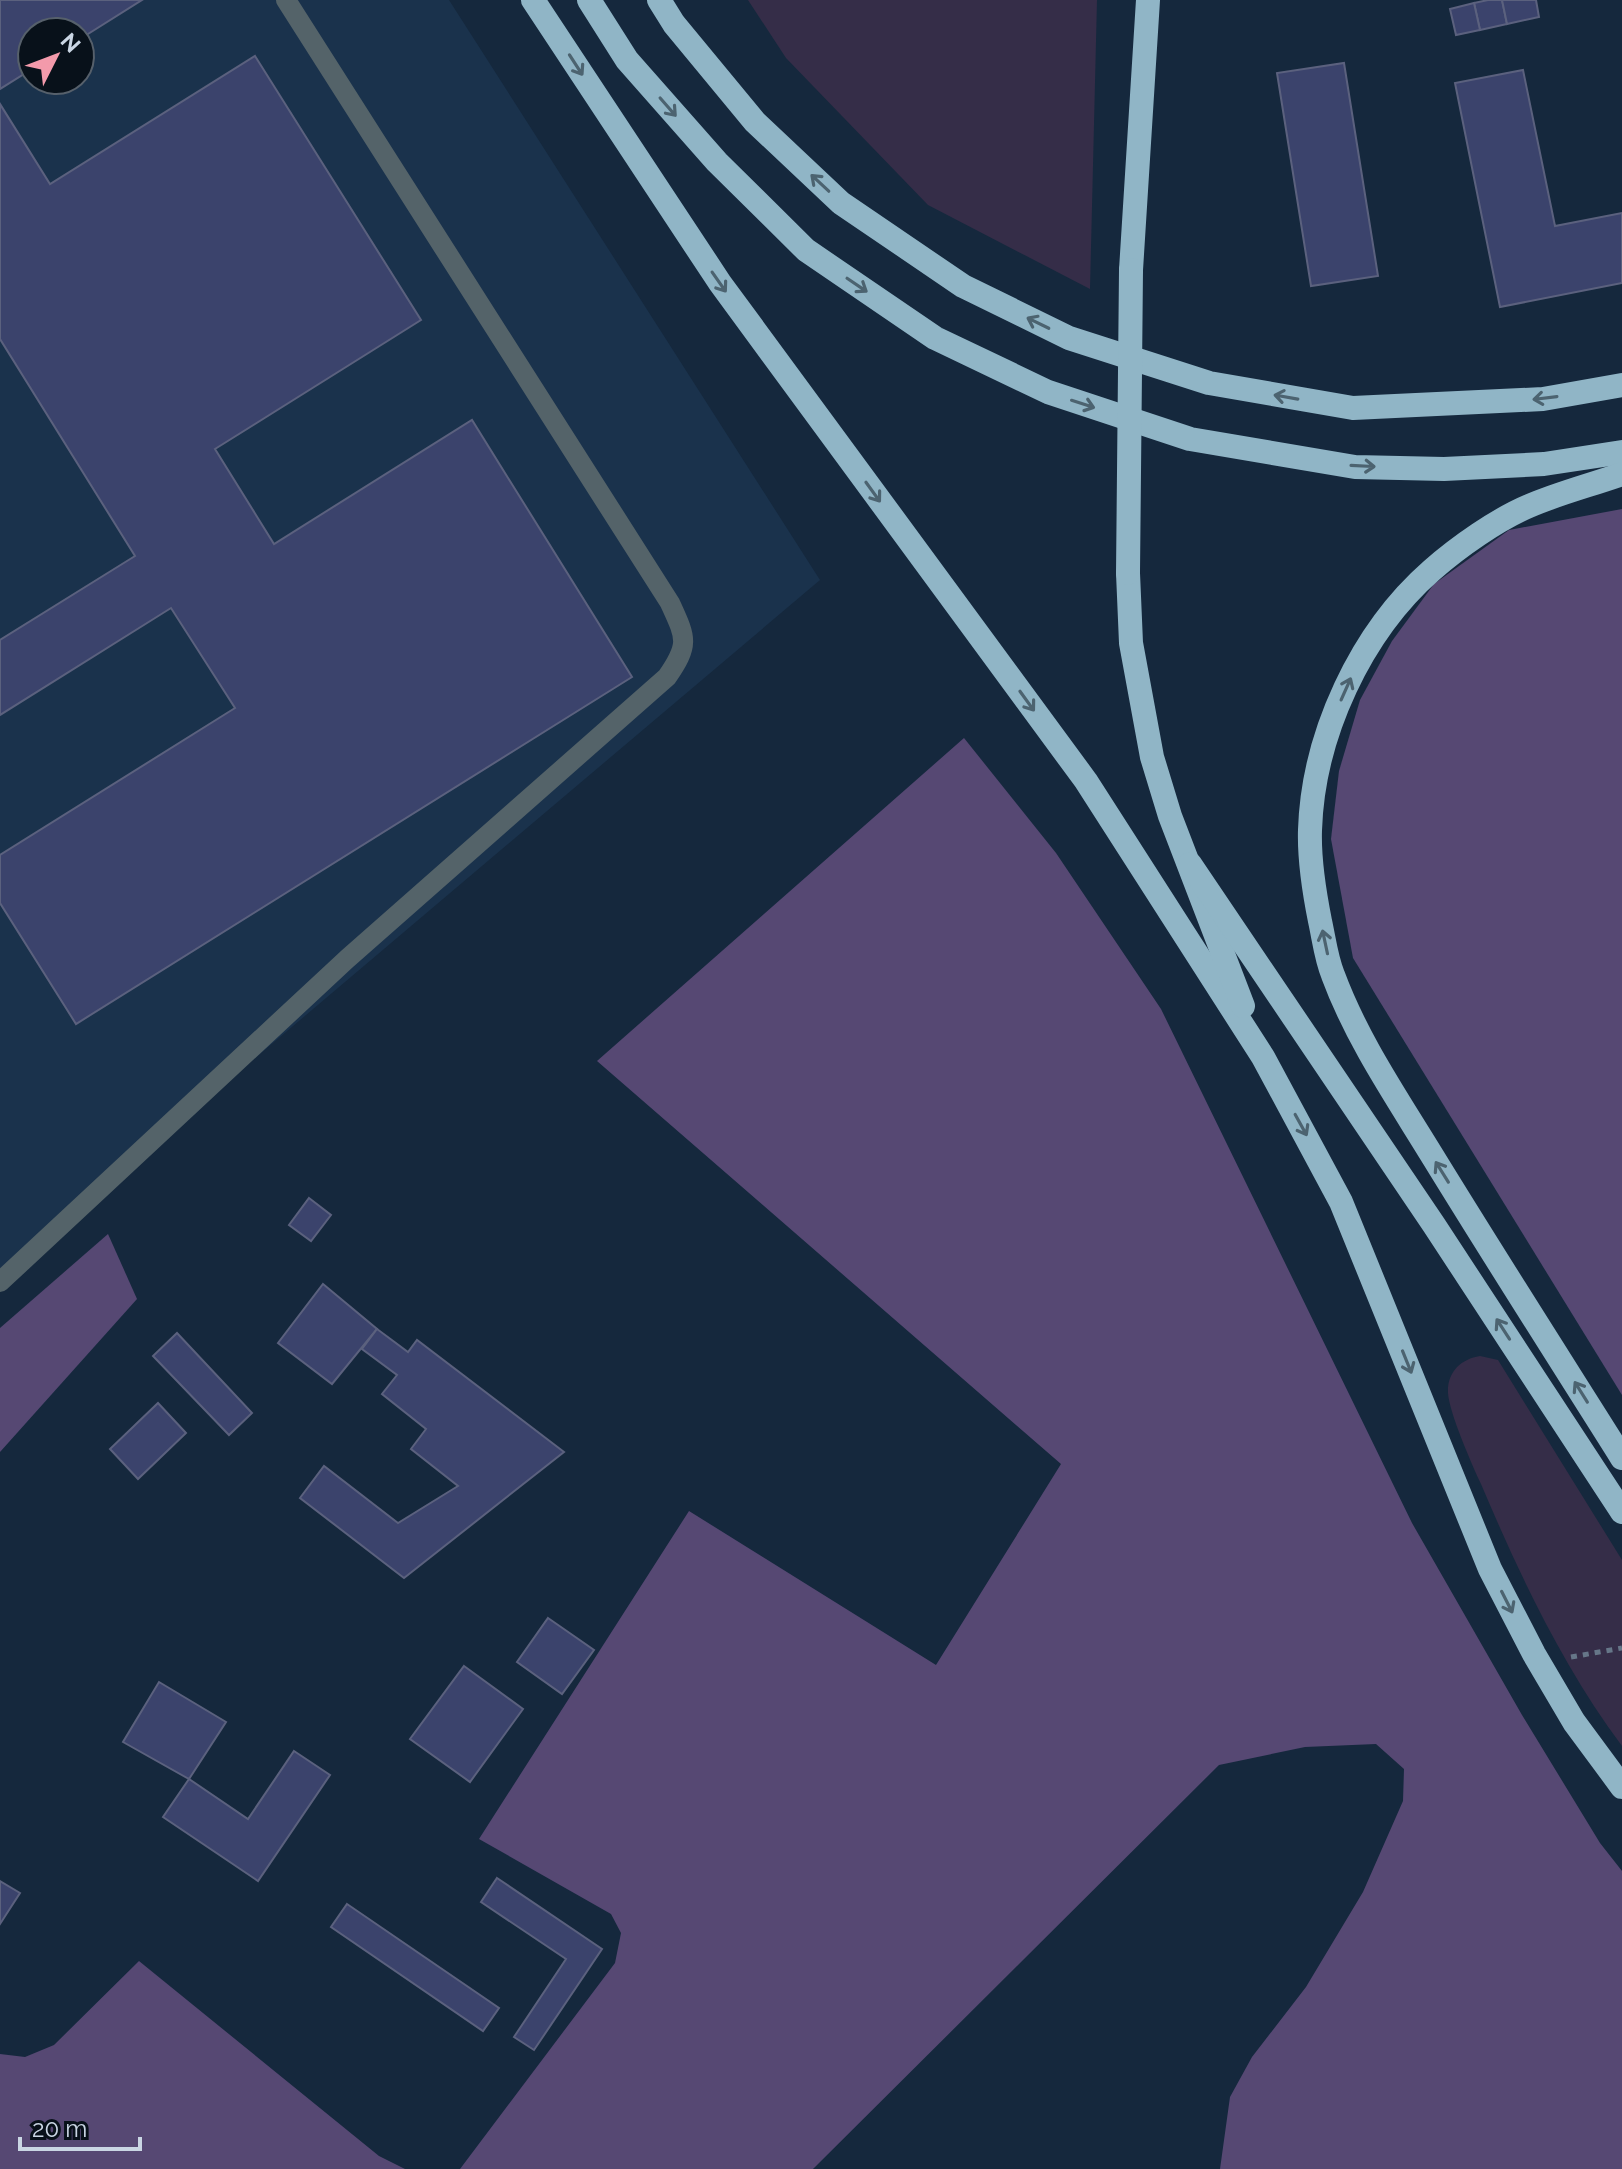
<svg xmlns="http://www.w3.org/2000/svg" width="1622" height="2169" font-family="Raleway,sans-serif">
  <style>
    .built { fill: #1a324c; fill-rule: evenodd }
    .green { fill: #352d48 }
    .forest { fill: #564873 }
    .building { fill: #3b436c; stroke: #5b617e; stroke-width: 2 }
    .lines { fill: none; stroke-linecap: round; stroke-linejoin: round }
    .path { stroke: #667688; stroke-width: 5; stroke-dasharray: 6 6; stroke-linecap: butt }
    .minor { stroke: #546369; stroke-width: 20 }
    .highway { stroke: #90b5c6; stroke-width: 24 }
    .highway-bridge { stroke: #90b5c6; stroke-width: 24 }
    .oneway { stroke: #4c6370 }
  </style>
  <rect width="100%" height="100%" fill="#15283d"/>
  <path class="built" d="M0,0H449L820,580L0,1274ZM32,32H80V80H32Z"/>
  <g class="green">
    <path d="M748,0H1097L1090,289L928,205L786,58Z"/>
    <path d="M1480,1356L1498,1360L1622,1560V1746C1562,1665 1520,1576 1481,1484C1472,1465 1449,1412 1448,1393C1447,1372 1461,1359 1480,1356Z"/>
  </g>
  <g class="forest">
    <path d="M1622,509V1395L1353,958L1331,839L1339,771L1360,700L1392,641L1434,584L1509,530Z"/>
    <path d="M964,738L1056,853L1161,1009L1412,1523L1522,1715L1600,1843L1622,1871V2169H1220L1230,2097L1252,2057L1306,1987L1363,1892L1403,1801L1404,1769L1376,1744L1305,1747L1219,1765L813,2169H460L615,1963L621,1933L611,1914L479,1839L689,1511L936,1665L1061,1464L597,1061Z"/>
    <path d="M108,1234L137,1299L0,1452V1328Z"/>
    <path d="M139,1961L379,2156L405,2169H0V2054L25,2057L54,2045Z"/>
  </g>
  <g class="building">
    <path d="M0,0H142L80,39V32H32V69L0,89Z"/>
    <path d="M1488,0H1502L1507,24L1480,30L1474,3Z"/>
    <path d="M1502,0H1536L1539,17L1507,24Z"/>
    <path d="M1474,3L1480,30L1456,35L1450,9Z"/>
    <path d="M255,56L421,320L215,449L274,544L472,420L632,677L76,1024L0,903V855L235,708L171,608L0,715V640L135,556L0,339V104L50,184Z"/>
    <path d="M1344,63L1378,276L1311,286L1277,73Z"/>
    <path d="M1523,70L1555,226L1622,213V283L1500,307L1455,83Z"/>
    <path d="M309,1198L331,1215L311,1241L289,1225Z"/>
    <path d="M323,1284L377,1329L332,1384L278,1343Z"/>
    <path d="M377,1329L408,1352L417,1340L564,1452L404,1578L300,1498L324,1466L398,1523L458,1486L411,1449L426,1429L382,1394L397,1375L362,1349Z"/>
    <path d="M177,1333L252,1413L229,1435L153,1356Z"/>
    <path d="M158,1403L186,1433L138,1479L110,1449Z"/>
    <path d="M548,1618L594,1650L562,1694L517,1662Z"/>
    <path d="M464,1666L523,1709L470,1782L410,1739Z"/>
    <path d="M159,1682L226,1722L189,1779L123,1742Z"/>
    <path d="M294,1751L330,1775L258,1881L163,1817L189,1779L248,1819Z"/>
    <path d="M497,1878L602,1949L534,2050L514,2037L566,1959L481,1902Z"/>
    <path d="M0,1881L20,1893L0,1924Z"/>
    <path d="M347,1904L499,2008L483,2031L331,1927Z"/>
  </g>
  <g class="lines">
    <path class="path" d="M1571,1657L1622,1648"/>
    <path class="minor" d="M0,1282L347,959L667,677C690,644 686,638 670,603L286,0"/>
    <g class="highway">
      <path d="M533,0L720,283L1086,781L1263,1057L1341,1202L1490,1569L1534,1654L1574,1722L1622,1787"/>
      <path d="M589,0L627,60L717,162L806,250L935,338L1048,392L1190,439L1355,467L1444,469L1544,464L1622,452"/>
      <path d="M659,0L674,24L755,122L841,203L963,286L1069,338L1209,383L1353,408L1543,399L1622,385"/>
      <path d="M1131,270L1148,0"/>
      <path d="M1622,474C1591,485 1559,493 1529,506C1498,519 1458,547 1432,570C1361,632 1313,735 1310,830C1309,861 1314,891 1320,921C1324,939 1326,958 1333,975C1357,1040 1397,1098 1433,1157C1495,1258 1559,1358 1622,1458"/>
      <path d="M1128,573L1131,643L1152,757L1170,816L1243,1006"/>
      <path d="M1190,864L1434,1225L1622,1512"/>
    </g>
    <path class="highway-bridge" d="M1128,573L1131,270"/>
  </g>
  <defs><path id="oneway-shaft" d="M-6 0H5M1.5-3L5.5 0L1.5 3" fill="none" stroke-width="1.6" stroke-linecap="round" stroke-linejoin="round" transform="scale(2)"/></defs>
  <g class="oneway">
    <use href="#oneway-shaft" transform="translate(576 65) rotate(57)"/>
    <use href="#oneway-shaft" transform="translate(668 107) rotate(49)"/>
    <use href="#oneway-shaft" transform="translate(820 183) rotate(-137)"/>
    <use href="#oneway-shaft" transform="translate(719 282) rotate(55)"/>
    <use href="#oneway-shaft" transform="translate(857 285) rotate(34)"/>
    <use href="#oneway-shaft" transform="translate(1038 323) rotate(-154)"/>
    <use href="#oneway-shaft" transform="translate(1286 397) rotate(-170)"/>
    <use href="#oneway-shaft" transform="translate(1545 398) rotate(173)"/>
    <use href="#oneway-shaft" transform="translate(1083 404) rotate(18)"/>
    <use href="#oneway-shaft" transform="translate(1363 466) rotate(3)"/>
    <use href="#oneway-shaft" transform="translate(873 492) rotate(54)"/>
    <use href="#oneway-shaft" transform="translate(1346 689) rotate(-66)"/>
    <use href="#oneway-shaft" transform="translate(1027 701) rotate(54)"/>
    <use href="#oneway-shaft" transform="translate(1325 942) rotate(-102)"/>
    <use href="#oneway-shaft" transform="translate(1301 1125) rotate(61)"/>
    <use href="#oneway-shaft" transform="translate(1442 1172) rotate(-122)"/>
    <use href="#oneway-shaft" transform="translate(1503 1329) rotate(-123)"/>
    <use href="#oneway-shaft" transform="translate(1407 1362) rotate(68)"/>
    <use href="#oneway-shaft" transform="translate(1581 1392) rotate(-122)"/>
    <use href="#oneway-shaft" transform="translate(1507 1602) rotate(63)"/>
  </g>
  <g transform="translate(56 56) rotate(48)"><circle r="38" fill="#08111a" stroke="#56606b" stroke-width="2"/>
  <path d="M0-6L14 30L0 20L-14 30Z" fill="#f39aab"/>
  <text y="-12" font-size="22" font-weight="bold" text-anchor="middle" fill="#cad6e4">N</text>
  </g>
  <path d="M20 2137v12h120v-12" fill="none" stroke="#cad6e4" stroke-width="4"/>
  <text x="32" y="2137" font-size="24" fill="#cad6e4" stroke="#08111a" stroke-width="6" paint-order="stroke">20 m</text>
</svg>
